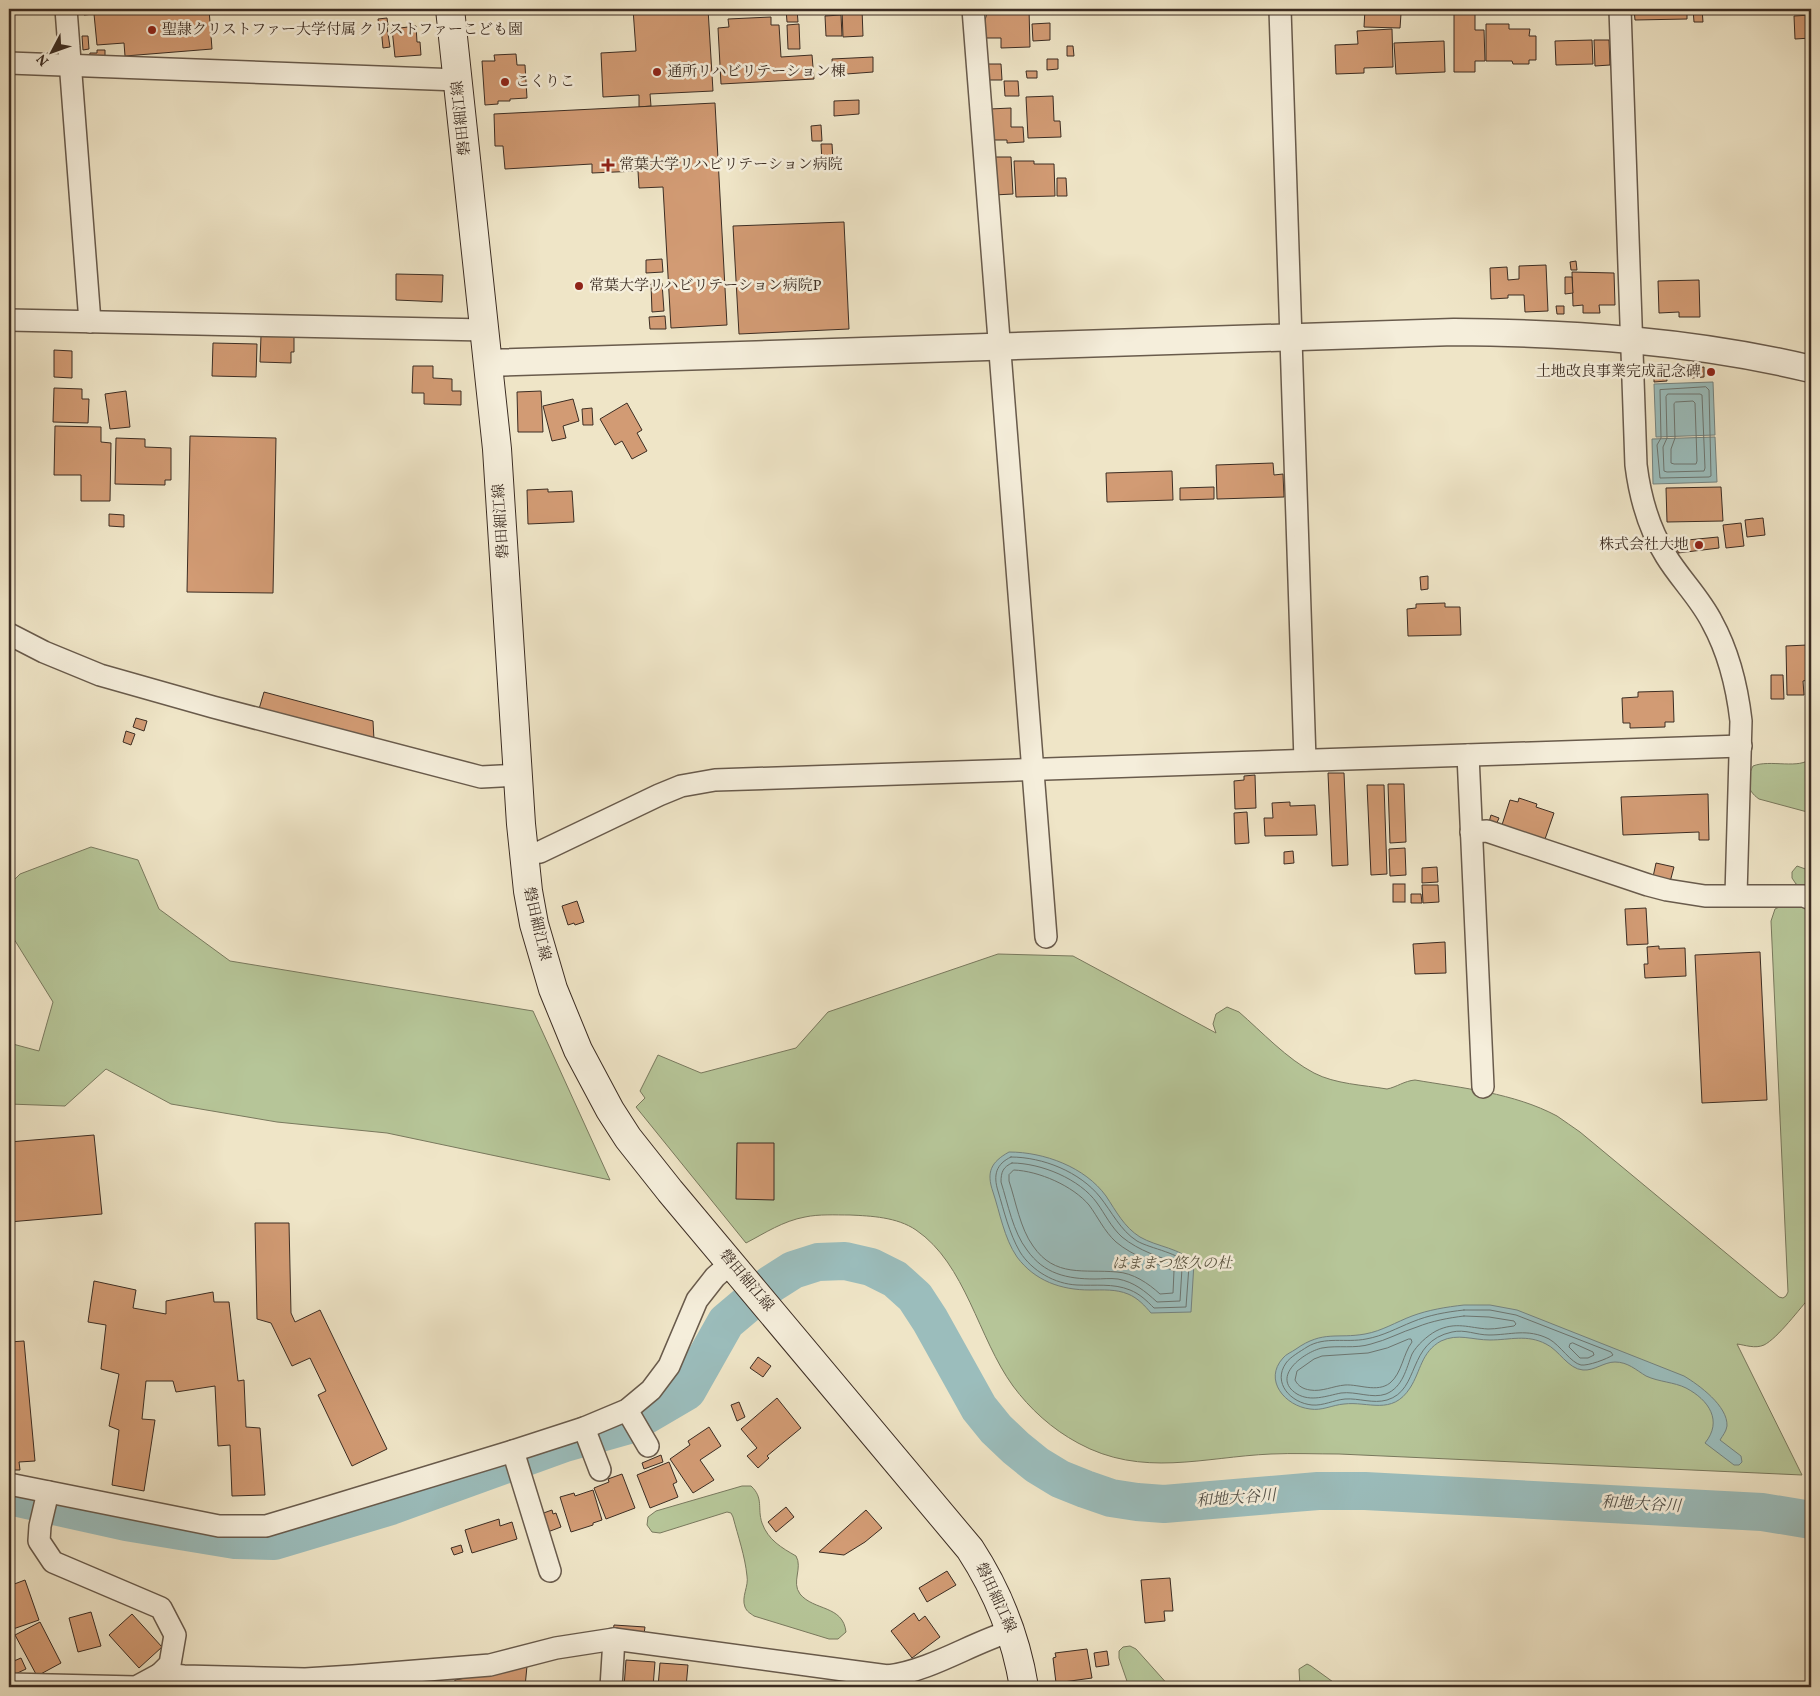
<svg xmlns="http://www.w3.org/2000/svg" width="1820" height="1696" font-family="Vollkorn,'Noto Serif JP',serif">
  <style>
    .green { fill: #b6c598; stroke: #79795e }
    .water { fill: #9bbdbc; stroke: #75837f }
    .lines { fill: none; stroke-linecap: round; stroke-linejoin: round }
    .shore { stroke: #6c7570; stroke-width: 1 }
    .river { stroke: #9bbdbc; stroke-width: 38 }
    .building { fill: #d29b74; stroke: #3c2d23 }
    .minor-casing { stroke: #695b4c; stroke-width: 24 }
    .tertiary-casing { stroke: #695b4c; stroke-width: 29 }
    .secondary-casing { stroke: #3c2d23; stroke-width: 30 }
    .minor { stroke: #f5eedb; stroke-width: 21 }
    .tertiary { stroke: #f5eedb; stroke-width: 26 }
    .secondary { stroke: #f5eedb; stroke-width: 28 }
    .poi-dot { fill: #8f2418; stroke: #f5eedb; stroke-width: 2 }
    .labels { text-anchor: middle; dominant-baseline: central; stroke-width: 5; stroke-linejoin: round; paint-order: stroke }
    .poi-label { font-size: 15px; fill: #3c2d23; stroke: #f5eedb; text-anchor: start }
    .street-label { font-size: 15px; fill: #3c2d23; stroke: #f5eedb }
    .park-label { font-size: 15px; font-style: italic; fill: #5a5340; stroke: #f5eedb }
    .water-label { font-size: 16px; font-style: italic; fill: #545149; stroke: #f5eedb }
  </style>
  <rect width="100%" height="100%" fill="#efe5c7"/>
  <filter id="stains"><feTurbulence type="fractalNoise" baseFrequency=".004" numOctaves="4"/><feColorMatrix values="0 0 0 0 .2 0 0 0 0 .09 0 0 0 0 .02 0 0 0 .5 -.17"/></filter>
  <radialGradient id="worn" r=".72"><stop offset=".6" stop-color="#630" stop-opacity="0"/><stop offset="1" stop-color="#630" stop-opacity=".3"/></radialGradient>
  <g class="green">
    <path d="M1811,758V813L1759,799C1746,790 1746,779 1753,766C1770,759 1800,770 1811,758Z"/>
    <path d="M91,847L138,860L159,909L230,961L533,1011L610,1180L387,1133L277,1122L171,1104L106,1069L65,1106L9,1104V1043L39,1051L53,1002L9,931V885L20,874Z"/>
    <path d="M1797,866L1811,871V891L1796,884L1792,878V872Z"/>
    <path d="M1788,903L1811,909V1296C1800,1308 1778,1338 1764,1345C1755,1349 1745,1345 1737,1344L1802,1475L1339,1454C1317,1454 1293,1453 1271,1454C1203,1457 1142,1478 1078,1443C1052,1429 1030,1409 1013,1386C978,1338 966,1264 916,1230C897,1217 871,1216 850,1215C835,1215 819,1214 805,1217C783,1221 765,1233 746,1243L636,1107L645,1098L640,1091L658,1055L701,1073L796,1048L828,1012L998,954L1073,956L1216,1033L1213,1024L1216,1014L1227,1007L1239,1012C1262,1032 1287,1059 1314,1073C1335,1084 1363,1085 1387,1089C1397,1087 1404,1081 1415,1080C1462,1088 1514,1093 1557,1116C1565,1121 1572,1127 1580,1132L1779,1297L1783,1298L1786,1296L1788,1292L1771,921L1775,909Z"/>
    <path d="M742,1486H751C764,1498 757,1508 762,1523C768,1540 782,1548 796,1556C803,1568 791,1582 800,1594C814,1611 843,1605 846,1632L838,1639H829L754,1616C750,1613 747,1612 745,1607C741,1597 749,1586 747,1576C745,1556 738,1536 733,1517L731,1513L727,1512L660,1533L652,1532L647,1525L648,1517L656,1511Z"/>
    <path d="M1130,1646L1136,1649L1170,1687H1129L1119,1658V1651L1123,1647Z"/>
    <path d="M1307,1664L1311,1666L1340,1687H1300L1299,1669Z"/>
  </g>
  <g class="water">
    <path d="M1713,382L1715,435L1656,437L1654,384Z"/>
    <path d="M1715,437L1717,482L1653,484L1652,439Z"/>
    <path d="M1009,1152C1044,1152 1085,1167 1106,1196C1116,1211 1124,1227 1140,1237C1157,1247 1181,1248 1194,1263L1191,1312L1151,1313C1145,1306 1138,1298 1128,1294C1116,1289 1103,1290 1090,1290C1061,1290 1035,1281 1017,1257C1004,1238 1000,1213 993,1192C986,1172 991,1162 1009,1152Z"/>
    <path d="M1464,1305H1490L1517,1310L1684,1376C1699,1385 1728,1406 1727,1426C1726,1432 1723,1435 1720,1440L1741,1456L1742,1462L1739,1465H1734L1705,1443C1723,1421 1709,1400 1686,1388C1674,1382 1659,1382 1646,1376C1636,1370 1628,1362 1615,1362C1604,1362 1594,1371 1583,1370C1568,1369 1559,1350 1546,1344C1527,1334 1510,1340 1490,1340C1472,1340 1458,1333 1441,1341C1421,1352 1421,1371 1410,1388C1392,1416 1368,1401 1344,1404C1332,1405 1322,1411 1310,1409C1285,1406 1263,1380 1283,1358C1286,1354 1292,1352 1296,1349C1323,1330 1337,1339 1365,1334C1382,1331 1396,1322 1412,1316C1428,1310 1446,1307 1464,1305Z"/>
  </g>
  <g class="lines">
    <g class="shore">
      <path d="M1706,387L1709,390L1711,476L1709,477L1660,478L1657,445L1661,438L1660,390Z"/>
      <path d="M1668,394H1700L1702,395L1705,468L1704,471L1667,472L1664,471L1663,447L1667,438L1666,397Z"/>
      <path d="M1676,402L1693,401L1695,403L1697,461L1696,464H1674L1671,463V449L1675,438L1674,404Z"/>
      <path d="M1011,1157C1043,1157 1080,1172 1100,1197C1112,1212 1120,1230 1137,1241C1151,1249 1181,1253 1189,1266L1186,1307L1154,1308C1147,1301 1140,1294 1130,1290C1113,1283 1095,1286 1077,1285C1055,1284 1032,1271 1020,1252C1009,1233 1004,1211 998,1191C993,1175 996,1164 1011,1157Z"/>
      <path d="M1012,1163C1041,1163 1080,1179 1097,1203C1105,1214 1111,1227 1122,1237C1139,1251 1160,1257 1181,1265L1182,1268L1180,1301L1157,1302C1145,1291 1134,1282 1118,1279C1110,1278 1102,1279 1095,1279C1067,1279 1044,1274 1027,1250C1013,1232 1008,1204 1001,1182C1001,1172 1003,1167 1012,1163Z"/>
      <path d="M1014,1170C1039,1171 1073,1186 1089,1205C1098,1217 1104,1231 1116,1242C1134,1257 1154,1262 1174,1271L1173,1293L1160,1294C1148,1283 1133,1273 1117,1272C1084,1269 1055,1278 1033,1246C1020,1228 1016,1202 1009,1181V1175Z"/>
      <path d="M1464,1310H1490L1516,1315L1611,1352L1613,1355C1607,1359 1588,1366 1581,1365C1571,1363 1560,1345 1549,1339C1527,1328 1511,1335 1489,1335C1476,1335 1465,1329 1452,1332C1406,1342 1421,1390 1387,1400C1373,1404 1359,1398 1345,1399C1334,1400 1323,1406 1312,1405C1291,1403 1272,1383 1286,1363C1290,1357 1301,1351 1307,1347C1325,1336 1346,1343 1366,1339C1383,1336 1397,1328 1412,1322C1429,1315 1446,1312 1464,1310Z"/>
      <path d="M1464,1316L1489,1317L1514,1321L1516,1324L1514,1326C1506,1327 1497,1329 1488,1329C1469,1328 1456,1321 1436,1331C1427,1336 1417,1345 1412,1354C1406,1369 1403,1387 1386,1394C1372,1399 1356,1391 1341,1393C1326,1396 1311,1402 1297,1394C1270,1377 1304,1352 1322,1348C1338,1345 1355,1349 1371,1344C1387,1340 1401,1332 1417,1327C1432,1321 1448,1318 1464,1316Z"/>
      <path d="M1409,1339H1411L1412,1342C1403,1354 1402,1373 1390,1383C1377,1393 1359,1384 1345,1385C1333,1386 1322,1392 1310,1390C1303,1389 1298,1386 1295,1380L1297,1371L1314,1359L1322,1356L1368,1353L1387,1348Z"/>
      <path d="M1573,1343L1593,1352L1594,1355L1588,1358H1580L1569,1347L1570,1344Z"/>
    </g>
    <path class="river" d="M9,1496L126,1522L235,1540L274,1541L391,1506L565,1443L629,1425L687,1391L726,1322L771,1284L793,1270L818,1262L845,1261L871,1267L895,1279L915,1297L930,1320L979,1408L996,1429L1016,1448L1037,1465L1060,1479L1085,1489L1111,1498L1137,1502L1164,1504L1318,1491H1365L1762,1512L1811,1520"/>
  </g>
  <g class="building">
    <path d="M83,9H209L212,49L125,56L124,43L97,45L94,14L84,15Z"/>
    <path d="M633,9H708L713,91L650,94L651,106L639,107V95L603,97L601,53L636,51Z"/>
    <path d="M786,9H797L798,22H787Z"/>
    <path d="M825,9H840L841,14L825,15Z"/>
    <path d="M842,9H862L863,36L843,37Z"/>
    <path d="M988,9H1029L1030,47L1001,48V38H984V24Z"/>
    <path d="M1365,9H1388V13L1401,14L1400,28L1364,27Z"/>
    <path d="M1454,9H1475V30H1484L1485,61H1475V72H1454Z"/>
    <path d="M1634,9H1687V19L1635,20Z"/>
    <path d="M1693,9H1702L1703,22H1694Z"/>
    <path d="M841,15L842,36H826L825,16Z"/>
    <path d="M1811,15V38L1795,39L1794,16Z"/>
    <path d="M771,17V25H779L781,57L812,55L814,79L721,84L718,28L729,27L728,19Z"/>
    <path d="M387,18L388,25L379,26L378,19Z"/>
    <path d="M1050,23V40L1033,41L1032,24Z"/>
    <path d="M799,24L800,49H788L787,25Z"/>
    <path d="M1486,24H1509V29H1530L1529,36H1536V60H1529V64H1513L1512,61H1486Z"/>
    <path d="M416,26L417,42H420L421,55L395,57L392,29Z"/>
    <path d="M387,27L390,47L383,48L381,28Z"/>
    <path d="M1392,29L1393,67L1364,68V73L1336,74L1335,45L1358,44L1357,31Z"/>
    <path d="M82,36H88L89,49L83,50Z"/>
    <path d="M1592,40L1593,64L1556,65L1555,41Z"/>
    <path d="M1594,40H1609L1610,65L1595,66Z"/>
    <path d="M1444,41L1445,72L1396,74L1394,43Z"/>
    <path d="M1067,46H1073L1074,56H1067Z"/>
    <path d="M97,50H105V58L89,57L90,53H97Z"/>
    <path d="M516,54L517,65H525L527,98L510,99V101H498V104L485,105L482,61H495L494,55Z"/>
    <path d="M873,57V72L833,75L832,59Z"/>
    <path d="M1047,59H1058V69L1047,70Z"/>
    <path d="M987,64H1001L1002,80H988Z"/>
    <path d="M1026,71H1037V78H1027Z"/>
    <path d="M1004,81H1018L1019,96H1005Z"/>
    <path d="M1053,96L1054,121H1060L1061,137L1028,138L1026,97Z"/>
    <path d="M859,100V114L834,116V101Z"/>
    <path d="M715,103L727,325L671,328L663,187L639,188L638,171L592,173V164L505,169L503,146H495L494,114Z"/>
    <path d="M1011,108V127H1023L1024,142L1007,143V140H991L990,109Z"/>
    <path d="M821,125L822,141H812L811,126Z"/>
    <path d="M821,144H832L833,161L822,162Z"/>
    <path d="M992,157H1011L1013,194L994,195Z"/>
    <path d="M1014,161H1034V164H1054L1055,196L1016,197Z"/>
    <path d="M1057,178H1066L1067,196H1057Z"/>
    <path d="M844,222L849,329L739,334L733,226Z"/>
    <path d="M662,259L663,272L646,273V260Z"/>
    <path d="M1576,261L1577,270H1571L1570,262Z"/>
    <path d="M1546,265L1548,311L1525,312L1524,295H1508V298L1491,299L1490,268L1507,267L1508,280L1519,279V266Z"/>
    <path d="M1572,272L1614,273L1615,305H1599L1600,313H1583V305L1573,306Z"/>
    <path d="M396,274L443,275L442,302L396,300Z"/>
    <path d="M1565,277H1572L1573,293L1565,294Z"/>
    <path d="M1699,280L1700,317H1679V312L1659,313L1658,281Z"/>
    <path d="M662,283L664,311L652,312L651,284Z"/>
    <path d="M1556,306H1564V314H1557Z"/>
    <path d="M665,316L666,329H650L649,317Z"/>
    <path d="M261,336H294V352H291V363L260,362Z"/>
    <path d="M213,343L257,344L256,377L212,376Z"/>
    <path d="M54,350L72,351V378L54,377Z"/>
    <path d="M413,366H433V378L452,379V391H461V405L424,404V393H412Z"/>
    <path d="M1704,367V377L1692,378V368Z"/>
    <path d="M1666,371L1667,381L1654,382V372Z"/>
    <path d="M54,388L82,389V399H89L88,423L53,422Z"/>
    <path d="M126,391L130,427L110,429L105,394Z"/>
    <path d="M541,391L543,432H518L517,392Z"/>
    <path d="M573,399L579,421L563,426L566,438L552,441L543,406Z"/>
    <path d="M627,403L642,430L637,433L647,451L632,459L622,441L615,445L600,419Z"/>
    <path d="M592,408L593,425H583L582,409Z"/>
    <path d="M55,426L101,427V442L111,443L110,501H81V475H54Z"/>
    <path d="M190,436L276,438L273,593L187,592Z"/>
    <path d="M116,438L145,439V447L171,448V480H165V485L115,484Z"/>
    <path d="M1806,457H1811V516H1808Z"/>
    <path d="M1273,463L1274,475L1283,474L1284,497L1217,499L1216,465Z"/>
    <path d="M1172,471L1173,500L1107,502L1106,473Z"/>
    <path d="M1214,487V499L1180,500V488Z"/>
    <path d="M1721,487L1723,521L1667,522L1666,488Z"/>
    <path d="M548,489V492L572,491L574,522L528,524L527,490Z"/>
    <path d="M109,514L124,515V527L109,526Z"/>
    <path d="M1763,518L1765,535L1747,537L1745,520Z"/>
    <path d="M1741,523L1744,546L1726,548L1723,525Z"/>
    <path d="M1718,537L1719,548L1678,553L1677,541Z"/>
    <path d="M1428,576V589L1421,590L1420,577Z"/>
    <path d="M1445,603V607H1460L1461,635L1408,636L1407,609L1416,608V604Z"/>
    <path d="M1807,645L1808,680L1803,681L1804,695H1787L1786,646Z"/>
    <path d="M1771,675H1783L1784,699H1771Z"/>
    <path d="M1673,691L1674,722H1665V727L1630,728V723H1623L1622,698L1638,697V692Z"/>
    <path d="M264,692L373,721L374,740L259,709Z"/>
    <path d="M136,718L147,721L144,731L133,727Z"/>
    <path d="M126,731L135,734L131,745L123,742Z"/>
    <path d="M1328,773H1344L1348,865L1332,866Z"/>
    <path d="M1255,775L1256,808L1235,809L1234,781L1244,780V776Z"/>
    <path d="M1388,784H1404L1406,842L1390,843Z"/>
    <path d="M1367,785H1384L1387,874L1371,875Z"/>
    <path d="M1708,794L1709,840H1699V832L1623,835L1621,797Z"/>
    <path d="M1519,798L1537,804L1536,807L1554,813L1544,842L1501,828L1510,800L1518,802Z"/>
    <path d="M1290,802V806L1315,805L1317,835L1265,836L1264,818H1273L1272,803Z"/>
    <path d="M1247,812L1249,843L1235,844L1234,813Z"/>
    <path d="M1491,815L1499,818L1496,825L1489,822Z"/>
    <path d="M1405,848L1406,875L1390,876L1389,849Z"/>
    <path d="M1293,851L1294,863L1284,864V852Z"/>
    <path d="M1656,863L1674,867L1670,882L1653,877Z"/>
    <path d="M1437,867L1438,882L1422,883V868Z"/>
    <rect x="1393" y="884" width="12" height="18"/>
    <path d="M1422,885H1438L1439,902L1423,903Z"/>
    <path d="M1411,894H1421L1422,903H1411Z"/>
    <path d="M577,901L584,922L575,925L574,923L568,925L562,906Z"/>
    <path d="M1646,908L1648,944L1627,945L1625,909Z"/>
    <path d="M1445,942L1446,973L1415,974L1413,944Z"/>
    <path d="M1659,946V949L1685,948L1686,976L1645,978L1644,964H1648L1647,947Z"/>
    <path d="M1760,952L1767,1100L1702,1103L1695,955Z"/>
    <path d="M94,1135L102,1214L9,1222V1142Z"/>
    <path d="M737,1143H774V1200L736,1199Z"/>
    <path d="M255,1223H289L291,1313L295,1322L320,1310L387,1449L352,1466L318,1395L326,1391L310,1358L292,1366L271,1323L257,1319Z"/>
    <path d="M94,1281L136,1290L133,1308L166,1314V1301L213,1292L214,1302H229L238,1381L244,1380L246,1427L260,1428L265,1495L232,1496L230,1445L218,1446L215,1386L176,1392L173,1381H146L142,1419L155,1420L144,1491L112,1485L119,1430L109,1426L119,1374L101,1369L106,1325L88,1322Z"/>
    <path d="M24,1341L35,1461L19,1462L20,1470H9V1342Z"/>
    <path d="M758,1357L771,1366L763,1377L750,1368Z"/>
    <path d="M777,1398L801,1428L767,1456L769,1458L758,1468L747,1456L757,1448L741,1429Z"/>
    <path d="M739,1402L745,1417L737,1421L731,1405Z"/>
    <path d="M709,1427L721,1446L700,1460L714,1480L693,1493L670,1459L690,1445L688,1441Z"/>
    <path d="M661,1455L663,1462L644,1469L642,1463Z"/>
    <path d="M669,1462L677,1482L673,1484L678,1497L650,1508L637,1475Z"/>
    <path d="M622,1474L635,1508L606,1519L594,1488L609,1482L608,1479Z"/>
    <path d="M593,1490L602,1520L593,1523V1525L571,1532L560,1497L574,1493L575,1496Z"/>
    <path d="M786,1507L794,1517L776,1532L768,1522Z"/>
    <path d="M552,1510L553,1514L556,1513L561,1527L545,1533L538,1515Z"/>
    <path d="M866,1510L882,1528L865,1542L844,1555L819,1552Z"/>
    <path d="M499,1519L500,1526L512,1522L517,1539L472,1553L465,1530Z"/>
    <path d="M461,1545L463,1552L454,1555L451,1548Z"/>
    <path d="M947,1571L956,1585L927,1602L919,1588Z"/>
    <path d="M1170,1578L1173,1611H1164L1165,1621L1145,1623L1141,1580Z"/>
    <path d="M25,1580L39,1620L13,1629L9,1617V1586Z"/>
    <path d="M91,1612L101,1646L78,1652L69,1618Z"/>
    <path d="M914,1613L919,1621L925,1616L940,1637L912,1658L891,1631Z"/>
    <path d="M132,1614L162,1647L139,1668L109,1635Z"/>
    <path d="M40,1622L61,1663L37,1676L15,1635Z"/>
    <path d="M614,1625L645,1627L644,1634L613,1632Z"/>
    <path d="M1087,1649L1092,1678L1056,1683L1053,1658L1056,1657L1055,1653Z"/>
    <path d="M1107,1651L1109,1665L1096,1667L1094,1653Z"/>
    <path d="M21,1658L26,1669L11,1676L9,1671V1663Z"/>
    <path d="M626,1660L655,1662L653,1687H624Z"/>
    <path d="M660,1663L688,1665L686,1687H658Z"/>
    <path d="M527,1666L525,1687H454L455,1680Z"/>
  </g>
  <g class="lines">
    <g class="minor-casing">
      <g id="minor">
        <path d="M66,9L90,322"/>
        <path d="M973,9L1046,937"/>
        <path d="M1280,9L1305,760"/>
        <path d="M1620,9L1636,465C1640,497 1649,529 1666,556C1680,579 1700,598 1712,622C1729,653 1737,686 1741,721L1736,895"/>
        <path d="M9,63L458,80"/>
        <path d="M9,320L485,330"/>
        <path d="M9,634L44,652L100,675L213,707L481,777L518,775"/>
        <path d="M1468,755L1483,1087"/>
        <path d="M1471,832L1487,831L1648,885L1667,890L1705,896H1804L1811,899"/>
        <path d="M523,854L540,852L659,795L681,786L715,780L1741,746"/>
        <path d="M627,1410L648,1446"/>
        <path d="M584,1428L600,1470"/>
        <path d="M513,1451L550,1571"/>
        <path d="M9,1484L219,1526H266L306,1514L513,1451L584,1428L627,1410L651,1390L669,1366L697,1300L715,1277L731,1263"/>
        <path d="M48,1492L40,1526L39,1541L53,1562L161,1608L175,1635L170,1664L160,1674"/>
        <path d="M9,1684L136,1687L160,1674L184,1676L305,1679L353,1676L490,1665L556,1648L614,1639L888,1676C932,1670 969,1644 1011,1631"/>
        <path d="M611,1687L614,1639"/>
      </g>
    </g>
    <g class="tertiary-casing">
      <path id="tertiary" d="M488,363L1454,332C1574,333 1695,341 1811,369"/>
    </g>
    <g class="secondary-casing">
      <path id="secondary" d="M450,9L497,449L521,824L528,891L534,924L553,989L578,1050L610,1110L628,1138L670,1191L970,1549C998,1592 1016,1637 1024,1687"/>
    </g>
    <use href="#minor" class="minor"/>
    <use href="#tertiary" class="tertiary"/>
    <use href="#secondary" class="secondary"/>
  </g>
  <g class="poi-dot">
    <circle cx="152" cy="30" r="5"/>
    <circle cx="657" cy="72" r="5"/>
    <circle cx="505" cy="82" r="5"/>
    <path d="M605.5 157.5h5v5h5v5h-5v5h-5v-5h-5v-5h5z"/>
    <circle cx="579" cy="286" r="5"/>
    <circle cx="1711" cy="372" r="5"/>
    <circle cx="1699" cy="545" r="5"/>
  </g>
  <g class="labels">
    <g class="poi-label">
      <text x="162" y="30">聖隷クリストファー大学付属 クリストファーこども園</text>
      <text x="667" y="72">通所リハビリテーション棟</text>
      <text x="515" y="82">こくりこ</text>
      <text x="619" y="165">常葉大学リハビリテーション病院</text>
      <text x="589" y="286">常葉大学リハビリテーション病院P</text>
      <text x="1701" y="372" text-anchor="end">土地改良事業完成記念碑</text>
      <text x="1689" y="545" text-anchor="end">株式会社大地</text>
    </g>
    <g class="street-label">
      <text transform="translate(462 118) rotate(-96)">磐田細江線</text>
      <text transform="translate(502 521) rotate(-94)">磐田細江線</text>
      <text transform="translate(536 924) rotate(77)">磐田細江線</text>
      <text transform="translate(746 1281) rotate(50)">磐田細江線</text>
      <text transform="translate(995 1598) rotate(65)">磐田細江線</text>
    </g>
    <g class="park-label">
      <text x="1172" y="1264">はままつ悠久の杜</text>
    </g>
    <g class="water-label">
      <text transform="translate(1236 1499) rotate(-4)">和地大谷川</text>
      <text transform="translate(1641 1505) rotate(3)">和地大谷川</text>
    </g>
  </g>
  <rect width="1820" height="1696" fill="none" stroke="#efe5c7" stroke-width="30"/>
  <rect x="10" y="10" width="1800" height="1676" fill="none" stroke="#3c2d23" stroke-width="2.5"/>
  <rect x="15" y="15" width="1790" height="1666" fill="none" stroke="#3c2d23"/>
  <g transform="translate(52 52) rotate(229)" stroke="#f5eedb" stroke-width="4" paint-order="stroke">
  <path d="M0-4L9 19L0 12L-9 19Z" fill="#3c2d23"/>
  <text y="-8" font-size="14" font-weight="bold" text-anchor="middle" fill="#3c2d23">N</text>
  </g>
  <rect width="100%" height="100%" filter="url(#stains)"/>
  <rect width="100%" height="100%" fill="url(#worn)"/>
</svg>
